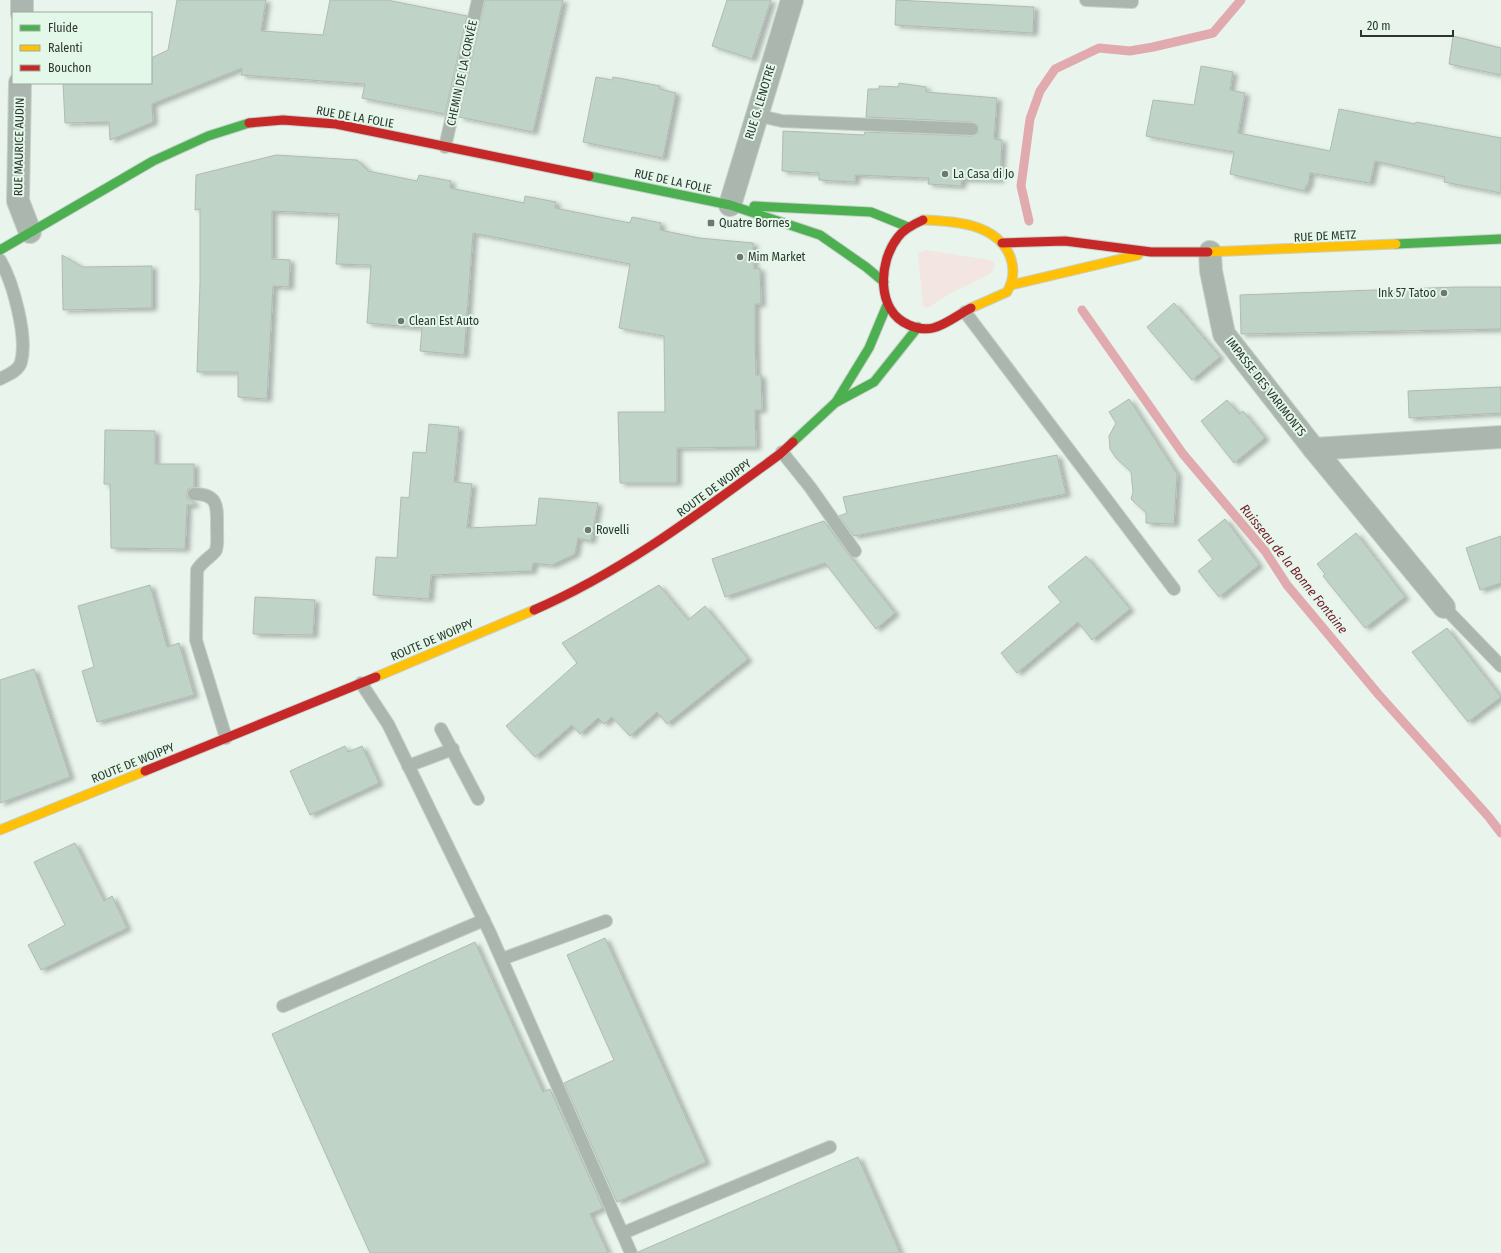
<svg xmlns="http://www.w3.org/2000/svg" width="1501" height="1253" font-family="'Fira Sans Condensed',sans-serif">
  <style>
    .green { fill: #f2e5e2 }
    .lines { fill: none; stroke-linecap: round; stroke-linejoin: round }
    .stream { stroke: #e1aaae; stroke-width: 9 }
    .building { fill: #bfd3c6; stroke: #b1bab4; filter: url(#shadow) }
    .lane-casing { stroke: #c7d1cb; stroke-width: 14 }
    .street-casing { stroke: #c7d1cb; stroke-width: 24 }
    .fast-casing { stroke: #c7d1cb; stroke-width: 11 }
    .slow-casing { stroke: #c7d1cb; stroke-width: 11 }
    .jam-casing { stroke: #c7d1cb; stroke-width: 11 }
    .lane { stroke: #abb6ae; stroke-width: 12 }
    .street { stroke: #abb6ae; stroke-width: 22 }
    .fast { stroke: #4caf50; stroke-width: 9 }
    .slow { stroke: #ffc107; stroke-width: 9 }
    .jam { stroke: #c62828; stroke-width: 9 }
    .poi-dot { fill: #6e7871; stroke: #e4f8ea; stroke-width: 1.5 }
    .labels { text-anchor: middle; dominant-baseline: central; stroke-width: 4; stroke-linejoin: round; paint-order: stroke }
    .street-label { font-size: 12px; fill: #2d352f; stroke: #e4f8ea }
    .poi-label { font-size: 12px; fill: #2d352f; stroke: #e4f8ea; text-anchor: start }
    .water-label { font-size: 13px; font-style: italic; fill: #76132b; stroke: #e4f8ea }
  </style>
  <defs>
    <filter id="shadow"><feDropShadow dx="4.5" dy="2.5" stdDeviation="2" flood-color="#0004"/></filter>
  </defs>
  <rect width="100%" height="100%" fill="#e8f4ec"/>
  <path class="green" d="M925,250L990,260L993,261L995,266L990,274L949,294L927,308L923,306L918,253Z"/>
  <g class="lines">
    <g class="stream">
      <path d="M1029,221L1021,186L1030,119L1040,91L1055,69L1099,48L1130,51L1153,47L1213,33L1241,0"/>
      <path d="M1082,310L1183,454L1265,551L1287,585L1379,695L1488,816L1501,833"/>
    </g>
  </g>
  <g class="building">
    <path d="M177,0H266L261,31L323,35L330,0H387L467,16L445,114L362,98L365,84L241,75L242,68L152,104L153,122L110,140L109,122L65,123L63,83H151V58L168,50Z"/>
    <path d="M485,0H563L533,132L459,117Z"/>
    <path d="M727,0H771L752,59L712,46Z"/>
    <path d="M896,0L1034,7L1033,33L895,25Z"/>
    <path d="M1453,36L1501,48V75L1449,64Z"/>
    <path d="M1201,66L1233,72L1230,90L1245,93L1238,133L1330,151L1339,109L1415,124L1416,122L1501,138V193L1444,182L1445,177L1375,161L1370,183L1310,173L1308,186L1306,185L1305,191L1230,174L1234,152L1146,136L1153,100L1194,105Z"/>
    <path d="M596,77L612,80L613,77L660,86V89L676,93L663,158L583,142Z"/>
    <path d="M899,83L926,87V92L997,98L994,139L1002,140L1000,180L962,179L961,186L928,184L929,178L855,175V182L819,180V173L782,171L783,131L864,135L865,132L972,136L978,133V125L972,122L866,117L868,89H879V86L898,87Z"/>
    <path d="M276,155L357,160L368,171L417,181L419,175L451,181L450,188L524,203L525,196L556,202L555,208L630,223L632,217L661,223L660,230L699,238L753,243L754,269L760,268L761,304H755V339L756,375H761L762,410H755L756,447L677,448V483H620L618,412H665L664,336L619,328L630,264L473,233L464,355L420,351L422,328L367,323L371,265L336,264L339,214L272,211V259L290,260L289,287L273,286L267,399L238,397V372H197L200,283V209L195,210L196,175Z"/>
    <path d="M62,255L82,267L152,266V308L63,310Z"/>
    <path d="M1457,287H1501V329L1241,334L1240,295Z"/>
    <path d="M1174,303L1220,357L1192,380L1147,327Z"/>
    <path d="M1501,387V413L1409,418L1408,391Z"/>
    <path d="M1129,399L1177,474L1174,524L1146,523V513L1131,499L1133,492L1131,472L1116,458L1110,449L1109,436L1116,423L1109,412Z"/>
    <path d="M1227,400L1239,414L1243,411L1265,438L1234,463L1201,421Z"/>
    <path d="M429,424L459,427L454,482L472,484L467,528L536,525L539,498L598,503L591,541L578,538L575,554L552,565L533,563L532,571L431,575L429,599L373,595L376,557L397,558L401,497L409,498L413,452L426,453Z"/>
    <path d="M105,430L155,431V464H194V487L188,489L187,493V498L194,502V505H187L185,549L111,548L110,484H104Z"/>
    <path d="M1057,455L1066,494L854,536L839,516L847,513L843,497Z"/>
    <path d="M1225,519L1259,565L1219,597L1198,571L1213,559L1198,540Z"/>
    <path d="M824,521L849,555L895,613L876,629L825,563L725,597L712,559Z"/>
    <path d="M1356,533L1405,597L1365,628L1323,576L1325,574L1317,564Z"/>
    <path d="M1501,536V583L1480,590L1466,548Z"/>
    <path d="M1086,556L1130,609L1092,640L1078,622L1017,673L1001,653L1061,602L1048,587Z"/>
    <path d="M150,585L167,647L179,643L194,695L97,722L82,671L94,667L78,606Z"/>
    <path d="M659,585L688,620L705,606L748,659L667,724L657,712L630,736L612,717L604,724L598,718L580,734L572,725L535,757L506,726L577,663L562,643Z"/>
    <path d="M255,597L315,600L313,635L253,634Z"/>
    <path d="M1447,628L1501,697L1468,722L1412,652Z"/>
    <path d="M34,669L70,777L0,803V680Z"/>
    <path d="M345,746L348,752L362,746L379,783L310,815L290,771Z"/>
    <path d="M75,843L104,901L112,896L127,928L41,970L28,945L65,925L34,862Z"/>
    <path d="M605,938L706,1162L617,1202L564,1083L614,1060L567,955Z"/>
    <path d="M475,942L543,1092L550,1089L603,1208L590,1214L608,1253H370L272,1034Z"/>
    <path d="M858,1157L900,1253H638V1252Z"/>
  </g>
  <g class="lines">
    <g class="lane-casing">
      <g id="lane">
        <path d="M1086,0L1132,2"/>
        <path d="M756,115L782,121L972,129"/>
        <path d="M445,147L478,0"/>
        <path d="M0,260C13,282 28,337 21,362C19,371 7,375 0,379"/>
        <path d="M965,312L1174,589"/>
        <path d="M782,452L810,487L855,551"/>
        <path d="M194,494C219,494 217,507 217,528C217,534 218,543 216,550C214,555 202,561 197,570L196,640L226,738"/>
        <path d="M1444,607L1501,666"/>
        <path d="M361,683L388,724L490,933L631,1253"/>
        <path d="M441,729L478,799"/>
        <path d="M408,766L453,749"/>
        <path d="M502,959L606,921"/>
        <path d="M283,1006L484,920"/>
        <path d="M623,1233L830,1147"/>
      </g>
    </g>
    <g class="street-casing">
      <g id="street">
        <path d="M22,13V0"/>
        <path d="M20,83L18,201L30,232"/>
        <path d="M730,205L792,0"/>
        <path d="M1210,252L1211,271L1224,334L1314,449L1444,607"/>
        <path d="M1314,449L1501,437"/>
      </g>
    </g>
    <g class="fast-casing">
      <g id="fast">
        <path d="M589,176L730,205L820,235L866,267L884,282"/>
        <path d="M754,206L871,212L908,227"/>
        <path d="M1396,244L1501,239"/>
        <path d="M0,250L153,161L208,136L249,123"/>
        <path d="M836,402L869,348L887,305"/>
        <path d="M793,442L835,403L874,382L918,327"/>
      </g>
    </g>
    <g class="slow-casing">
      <g id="slow">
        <path d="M923,220C954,221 996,223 1010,256C1015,269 1014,280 1007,292L971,308"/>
        <path d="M1208,252L1396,244"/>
        <path d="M1011,285L1138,255"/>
        <path d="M376,677L534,610"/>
        <path d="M0,830L145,771"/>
      </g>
    </g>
    <g class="jam-casing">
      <g id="jam">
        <path d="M249,123L283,120L336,124L589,176"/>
        <path d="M923,220C914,224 904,229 898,237C878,262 876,311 909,325C916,328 925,330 933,328C946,325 959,314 971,308"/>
        <path d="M1002,243L1065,241L1151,252H1208"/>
        <path d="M534,610C624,571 701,512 780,454L793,442"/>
        <path d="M145,771L376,677"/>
      </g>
    </g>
    <use href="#lane" class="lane"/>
    <use href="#street" class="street"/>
    <use href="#fast" class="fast"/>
    <use href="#slow" class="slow"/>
    <use href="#jam" class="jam"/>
  </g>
  <g class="poi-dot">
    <circle cx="945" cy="174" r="4"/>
    <rect x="707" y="219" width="8" height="8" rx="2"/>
    <circle cx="740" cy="257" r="4"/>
    <circle cx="1444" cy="293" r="4"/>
    <circle cx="401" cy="321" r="4"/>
    <circle cx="588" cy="530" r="4"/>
  </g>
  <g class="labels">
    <g class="street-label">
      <text transform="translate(462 73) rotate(-78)">CHEMIN DE LA CORVÉE</text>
      <text transform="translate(760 102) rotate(-73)">RUE G. LENOTRE</text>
      <text transform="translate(355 117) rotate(10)">RUE DE LA FOLIE</text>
      <text transform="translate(19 147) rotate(-89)">RUE MAURICE AUDIN</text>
      <text transform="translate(673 181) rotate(12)">RUE DE LA FOLIE</text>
      <text transform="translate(1325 236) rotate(-3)">RUE DE METZ</text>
      <text transform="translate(1266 387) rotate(52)">IMPASSE DES VARIMONTS</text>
      <text transform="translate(714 488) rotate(-36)">ROUTE DE WOIPPY</text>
      <text transform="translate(432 640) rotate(-23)">ROUTE DE WOIPPY</text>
      <text transform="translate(133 763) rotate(-22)">ROUTE DE WOIPPY</text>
    </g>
    <g class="poi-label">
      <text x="953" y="174">La Casa di Jo</text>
      <text x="719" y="223">Quatre Bornes</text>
      <text x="748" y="257">Mim Market</text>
      <text x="1436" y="293" text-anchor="end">Ink 57 Tatoo</text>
      <text x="409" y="321">Clean Est Auto</text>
      <text x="596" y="530">Rovelli</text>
    </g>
    <g class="water-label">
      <text transform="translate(1294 569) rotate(51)">Ruisseau de la Bonne Fontaine</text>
    </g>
  </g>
  <rect x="12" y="12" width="140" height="72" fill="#e4f8ea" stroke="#9baa9f"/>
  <rect x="20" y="25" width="20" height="6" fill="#4caf50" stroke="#9baa9f"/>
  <text x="48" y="32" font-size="12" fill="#2d352f">Fluide</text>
  <rect x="20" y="45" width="20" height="6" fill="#ffc107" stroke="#9baa9f"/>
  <text x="48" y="52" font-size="12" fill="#2d352f">Ralenti</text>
  <rect x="20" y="65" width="20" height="6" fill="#c62828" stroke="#9baa9f"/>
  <text x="48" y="72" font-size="12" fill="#2d352f">Bouchon</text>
  <path d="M1361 30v6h92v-6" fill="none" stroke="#2d352f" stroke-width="2"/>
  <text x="1367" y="30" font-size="12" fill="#2d352f" stroke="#e4f8ea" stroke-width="3" paint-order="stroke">20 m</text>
</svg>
